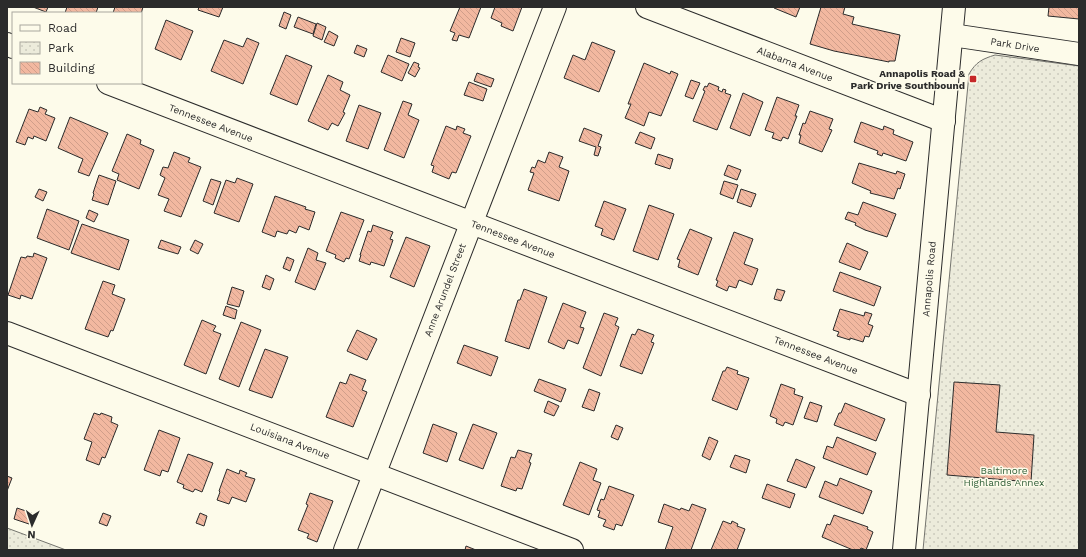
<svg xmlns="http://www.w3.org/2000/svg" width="1086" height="557" font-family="'Work Sans',sans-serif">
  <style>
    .park { fill: url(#park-dots); stroke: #74746e }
    .building { fill: url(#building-back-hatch); stroke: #2b2b2b }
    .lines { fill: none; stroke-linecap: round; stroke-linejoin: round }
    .minor-casing { stroke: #2b2b2b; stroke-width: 24 }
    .major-casing { stroke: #2b2b2b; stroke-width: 24 }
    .minor { stroke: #fdfbea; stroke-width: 22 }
    .major { stroke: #fdfbea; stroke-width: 22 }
    .poi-dot { fill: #c62828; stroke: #fdfbea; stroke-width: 1.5 }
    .labels { text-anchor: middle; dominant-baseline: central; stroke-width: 3; stroke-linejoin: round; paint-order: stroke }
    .street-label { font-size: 10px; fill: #2b2b2b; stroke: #fdfbea }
    .poi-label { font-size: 10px; font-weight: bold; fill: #2b2b2b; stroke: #fdfbea; text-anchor: end }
    .park-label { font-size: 10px; fill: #34623c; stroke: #fdfbea }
  </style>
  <defs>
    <pattern id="park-dots" width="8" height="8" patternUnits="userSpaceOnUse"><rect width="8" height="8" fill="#ecebdb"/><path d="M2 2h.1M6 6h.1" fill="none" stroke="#cbcabc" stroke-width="1.8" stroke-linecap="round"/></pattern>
    <pattern id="building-back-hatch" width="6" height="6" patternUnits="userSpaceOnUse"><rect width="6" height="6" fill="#f2b8a0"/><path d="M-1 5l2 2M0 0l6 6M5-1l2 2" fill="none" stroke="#d09e8a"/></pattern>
  </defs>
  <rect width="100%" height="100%" fill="#fdfbea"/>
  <g class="park">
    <path d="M995,55L1079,66V550H923L969,74C976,62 982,59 995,55Z"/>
    <path d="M7,528L66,550H7Z"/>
  </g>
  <g class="building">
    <path d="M33,7H48L46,12Z"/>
    <path d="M67,7H98L96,13H65Z"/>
    <path d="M115,7H143L141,14L113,13Z"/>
    <path d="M199,7H223L219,17L198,10Z"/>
    <path d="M460,7H481L469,38L459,35L457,41L452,40L455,33L450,31Z"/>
    <path d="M495,7H522L513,31L501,26L502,23L491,18Z"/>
    <path d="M774,7H800L796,17L774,8Z"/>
    <path d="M821,7H845L843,14L854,17L852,24L900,35L895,61H889V62L834,51L810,44Z"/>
    <path d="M1049,7H1079V19L1048,16Z"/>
    <path d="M284,12L291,15L286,29L279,26Z"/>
    <path d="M298,17L316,24L313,34L294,27Z"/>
    <path d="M166,20L193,31L181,60L155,49Z"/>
    <path d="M317,23L326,27L322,40L313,36Z"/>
    <path d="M329,31L338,36L334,46L324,42Z"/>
    <path d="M247,38L259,43L243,84L211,71L224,40L243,47Z"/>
    <path d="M401,38L415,43L410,57L396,52Z"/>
    <path d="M592,42L615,51L599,92L564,78L573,55L585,60Z"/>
    <path d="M357,45L367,49L364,57L354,53Z"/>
    <path d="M286,55L312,66L297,105L270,94Z"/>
    <path d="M388,55L409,64L402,81L381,72Z"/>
    <path d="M414,62L419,64L418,67L420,68L415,77L408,73Z"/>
    <path d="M644,63L670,74L671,71L678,74L661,116L649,112L644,126L625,118L631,104H628Z"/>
    <path d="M477,73L494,79L491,87L474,81Z"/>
    <path d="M328,75L343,82L340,90L350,95L343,112L345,113L338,126L332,123L328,130L308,121Z"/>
    <path d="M691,80L700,83L693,99L685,96Z"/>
    <path d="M469,82L487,89L483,101L464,95Z"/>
    <path d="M709,83L719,87L718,90L722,92L723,89L726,90L725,93L731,95L717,130L693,121L705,91L703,90L705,86L707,87Z"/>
    <path d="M743,93L763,102L750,136L730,128Z"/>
    <path d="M777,97L799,105L795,116H797L788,139L783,137L781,141L772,138L774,133L765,130Z"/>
    <path d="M403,101L412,104L408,115L419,120L404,158L384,150Z"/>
    <path d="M359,105L381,113L368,149L346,141Z"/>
    <path d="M40,107L47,110L45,114L55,118L46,141L34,136L33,139L28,137L25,145L16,142L29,109L38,112Z"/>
    <path d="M810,111L833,119L829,129L832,130L822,152L799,143L801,135H799L803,123L805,124Z"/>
    <path d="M70,117L108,133L89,176L78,172L83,159L58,148Z"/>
    <path d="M861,122L883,130L884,126L894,130L893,134L913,142L906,161L883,153L882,156L877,154L878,151L854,142Z"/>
    <path d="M446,126L456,130L457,126L465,129L463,133L471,136L456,173L452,172L449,179L432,172L434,166L431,165Z"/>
    <path d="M584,128L602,135L598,146L601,147L598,156L594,155L596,147L579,141Z"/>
    <path d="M640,132L655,138L651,149L635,143Z"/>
    <path d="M127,134L141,140L140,144L154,150L139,189L117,180L119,174L112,171Z"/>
    <path d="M174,152L190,158L188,162L201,167L181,217L164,211L169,199L158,195L165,178L160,175L163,167L168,168Z"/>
    <path d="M549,152L563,157L559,167L569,171L559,201L528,190L534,173L530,172L532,167L535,168L538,160L545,163Z"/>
    <path d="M658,154L673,159L670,169L655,164Z"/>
    <path d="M859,163L896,174L897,171L905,174L900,189L898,188L894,199L870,193L871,191L852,183Z"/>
    <path d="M728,165L741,170L737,180L724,175Z"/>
    <path d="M99,175L116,181L108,205L92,200L94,194L93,193Z"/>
    <path d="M237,178L253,184L239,222L214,213L226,180L235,183Z"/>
    <path d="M211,179L221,182L213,205L203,201Z"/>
    <path d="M724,181L738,185L733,199L720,194Z"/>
    <path d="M39,189L47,192L43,201L35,197Z"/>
    <path d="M741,189L756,194L751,207L737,202Z"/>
    <path d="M275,196L306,207L305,209L315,212L309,230L299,226L296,233L289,230L287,234L277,231L275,237L262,232Z"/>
    <path d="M604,201L626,209L614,240L601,235L603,229L595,226Z"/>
    <path d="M863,202L896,214L887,237L865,230L855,225L856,223L845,219L848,212L858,215Z"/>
    <path d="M649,205L674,214L658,260L633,251Z"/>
    <path d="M47,209L79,221L69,250L37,238Z"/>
    <path d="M89,210L98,214L94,222L86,218Z"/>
    <path d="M341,212L364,220L349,259L346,258L344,262L335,258L336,255L326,251Z"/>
    <path d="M82,224L129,240L119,270L71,253Z"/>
    <path d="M373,225L393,232L390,239L393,240L384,266L371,262L370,265L359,261L361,255H360L368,231L371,232Z"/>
    <path d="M690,229L712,238L698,275L678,267L680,260L677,259Z"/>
    <path d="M734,232L753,239L744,264L758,269L752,285L739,280L736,288L729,286L727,291L716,286L718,281L716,280Z"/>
    <path d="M406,237L430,246L414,287L390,277Z"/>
    <path d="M161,240L181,247L178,254L158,248Z"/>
    <path d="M195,240L203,244L198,254L190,250Z"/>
    <path d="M847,243L868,252L860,270L839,262Z"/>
    <path d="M308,248L318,253L316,260L326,263L315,290L295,282Z"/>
    <path d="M34,253L47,258L32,299L21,295L20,299L8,295L21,257L26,258L27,256L33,257Z"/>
    <path d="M287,257L294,260L290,271L283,268Z"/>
    <path d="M840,272L881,287L874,306L833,291Z"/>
    <path d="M266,275L274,279L270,290L262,287Z"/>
    <path d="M103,281L115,285L112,294L125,299L113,331L111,330L108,337L85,329Z"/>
    <path d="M232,287L244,291L239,307L227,304Z"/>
    <path d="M524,289L547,297L529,349L505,341L518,300H520Z"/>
    <path d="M777,289L785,291L781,301L774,299Z"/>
    <path d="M563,303L586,312L580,327L584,328L578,344L568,340L564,349L548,342Z"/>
    <path d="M226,306L237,310L235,319L223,315Z"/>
    <path d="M840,309L864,316L865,312L872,314L868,324L873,326L869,337L865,336L863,342L850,338V340L837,336L839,332L833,330Z"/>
    <path d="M604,313L618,318L615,325L619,327L601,376L583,368Z"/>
    <path d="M202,320L216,326L213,331L221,334L206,374L184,365Z"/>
    <path d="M241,322L261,330L239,387L219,379Z"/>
    <path d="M638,329L654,335L651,342L654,343L642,374L620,366L632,334L635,335Z"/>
    <path d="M357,330L377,339L367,360L347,351Z"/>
    <path d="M464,345L498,357L491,376L457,363Z"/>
    <path d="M265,349L288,357L272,398L249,390Z"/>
    <path d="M727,367L738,371L737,374L749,378L737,410L712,400L723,371H725Z"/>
    <path d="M350,374L366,380L362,390L367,392L353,427L326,417L340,382L346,384Z"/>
    <path d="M539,379L566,389L561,402L534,391Z"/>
    <path d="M954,382L1000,385L996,432L1034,435L1031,482L947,475Z"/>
    <path d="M781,384L795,389L794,394L803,397L793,425L785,422L783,426L776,423L777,419L770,416Z"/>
    <path d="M589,389L600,393L594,411L582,407Z"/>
    <path d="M548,401L559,406L554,416L544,412Z"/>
    <path d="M810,402L822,406L817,422L804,418Z"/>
    <path d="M845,403L885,419L876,441L834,425L839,413H841Z"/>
    <path d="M94,413L100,415L101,413L112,417L111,422L118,425L105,458L102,457L99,465L86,460L92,442L84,439Z"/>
    <path d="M433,424L457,433L447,462L423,453Z"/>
    <path d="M473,424L497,433L483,469L459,460Z"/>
    <path d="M616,425L623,428L618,440L611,437Z"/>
    <path d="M159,430L180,438L168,472L162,470L160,476L144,470Z"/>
    <path d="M709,437L718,441L710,460L702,456Z"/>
    <path d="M837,437L876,453L867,475L823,458L827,446L833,448Z"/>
    <path d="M518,450L532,454L529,462L531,463L522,489L517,488L516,491L501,486L511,457L515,458Z"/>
    <path d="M188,454L213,463L202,492L195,489L193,492L183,488L184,485L177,482Z"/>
    <path d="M735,455L750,460L746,473L730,467Z"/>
    <path d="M796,459L815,467L806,488L787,481Z"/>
    <path d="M580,462L597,469L593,480L601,483L589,515L563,505Z"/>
    <path d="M227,469L239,474L240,470L247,473L245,476L255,479L246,502L232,497L229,504L217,500L220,492L219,491Z"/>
    <path d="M7,476L12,478L7,491Z"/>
    <path d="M840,478L872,491L863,514L819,497L825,481L837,486Z"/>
    <path d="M767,484L795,494L790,508L762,498Z"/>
    <path d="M609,486L634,495L622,526L616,524L614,530L603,526L606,520L598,517L600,511L597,510L601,499L604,500Z"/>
    <path d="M310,493L333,501L317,542L307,538L309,534L298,530L308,505L306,504Z"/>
    <path d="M664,504L680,510L681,508L689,511L692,504L706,509L691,550H665L673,527L658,522Z"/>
    <path d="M17,508L32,513L29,524L14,519Z"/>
    <path d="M103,513L111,516L107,526L99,523Z"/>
    <path d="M200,513L207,516L204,526L196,523Z"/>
    <path d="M834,515L868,527L867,529L873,532L866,550L861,548L860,550H853L822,537L827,524L830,525Z"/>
    <path d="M723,521L731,524L732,521L738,524L737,526L745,529L737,550H711Z"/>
    <path d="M466,546L476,550H465Z"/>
  </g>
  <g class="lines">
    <g class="minor-casing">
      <g id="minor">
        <path d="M647,7L944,121"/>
        <path d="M952,35L1079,54"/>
        <path d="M7,44L13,47"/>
        <path d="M108,83L919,395"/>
        <path d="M7,333L572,550"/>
        <path d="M345,550L555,7"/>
      </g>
    </g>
    <g class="major-casing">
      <path id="major" d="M904,550L954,7"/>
    </g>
    <use href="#minor" class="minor"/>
    <use href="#major" class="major"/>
  </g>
  <rect class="poi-dot" x="969" y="75" width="8" height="8" rx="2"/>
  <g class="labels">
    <g class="street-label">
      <text transform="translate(1015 45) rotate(9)">Park Drive</text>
      <text transform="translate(795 64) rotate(21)">Alabama Avenue</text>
      <text transform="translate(211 123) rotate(21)">Tennessee Avenue</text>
      <text transform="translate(513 239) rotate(21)">Tennessee Avenue</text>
      <text transform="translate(929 279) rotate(-85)">Annapolis Road</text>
      <text transform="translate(445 290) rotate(-69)">Anne Arundel Street</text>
      <text transform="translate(816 355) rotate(21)">Tennessee Avenue</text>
      <text transform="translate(290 441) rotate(21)">Louisiana Avenue</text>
    </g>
    <g class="poi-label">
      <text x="965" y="73">Annapolis Road &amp;<tspan x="965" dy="12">Park Drive Southbound</tspan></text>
    </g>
    <g class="park-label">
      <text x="1004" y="470">Baltimore<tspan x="1004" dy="12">Highlands Annex</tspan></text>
    </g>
  </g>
  <rect width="1086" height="557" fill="none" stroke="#2b2b2b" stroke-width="16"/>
  <rect x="12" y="12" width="130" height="72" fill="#fdfbea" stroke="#a9a89e"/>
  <rect x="20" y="25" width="20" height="6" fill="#fdfbea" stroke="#a9a89e"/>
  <text x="48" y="32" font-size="12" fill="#2b2b2b">Road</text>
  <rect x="20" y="42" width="20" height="12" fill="url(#park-dots)" stroke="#a9a89e"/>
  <text x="48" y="52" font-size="12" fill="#2b2b2b">Park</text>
  <rect x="20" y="62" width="20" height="12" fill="url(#building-back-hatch)" stroke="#a9a89e"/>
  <text x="48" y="72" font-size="12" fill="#2b2b2b">Building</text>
  <g transform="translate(32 525) rotate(183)" stroke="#fdfbea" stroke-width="3" paint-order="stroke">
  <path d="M0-3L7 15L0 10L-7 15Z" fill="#2b2b2b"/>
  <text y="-6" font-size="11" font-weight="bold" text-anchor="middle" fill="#2b2b2b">N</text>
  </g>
</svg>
